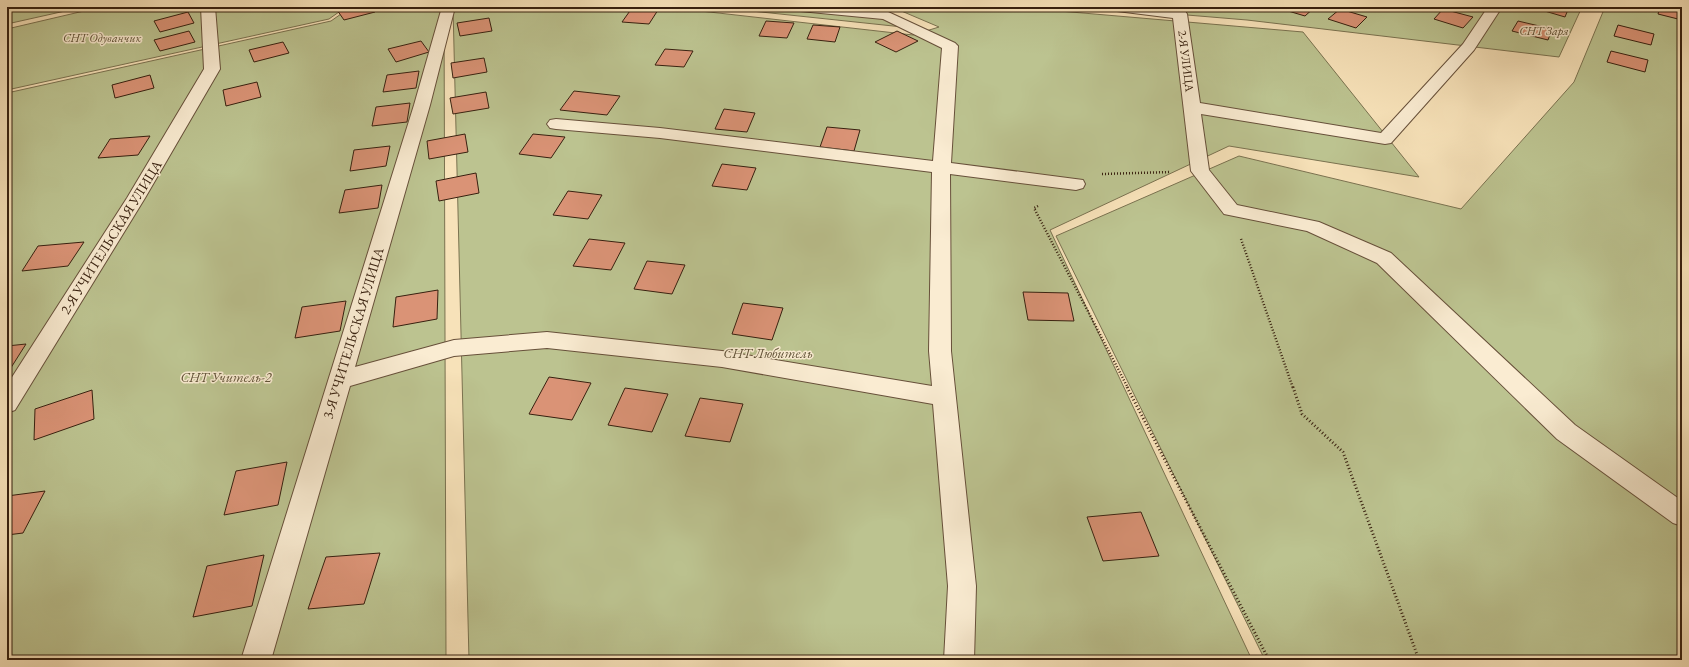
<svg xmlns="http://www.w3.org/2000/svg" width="1689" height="667" font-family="'EB Garamond',serif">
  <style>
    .green { fill: #bcc390; stroke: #7a7250 }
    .building { fill: #da9376; stroke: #37200f }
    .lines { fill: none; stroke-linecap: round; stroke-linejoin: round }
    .minor-casing { stroke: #67503a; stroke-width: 2 }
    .path-far1 { stroke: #37200f; stroke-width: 2.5; stroke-dasharray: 1 2; stroke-linecap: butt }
    .path { stroke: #37200f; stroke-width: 3; stroke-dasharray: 1 2.5; stroke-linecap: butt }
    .minor { fill: #faecd2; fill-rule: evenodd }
    .labels { text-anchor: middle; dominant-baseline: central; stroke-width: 3; stroke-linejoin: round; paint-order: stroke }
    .far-park-label { font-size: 12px; font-style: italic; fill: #5f5136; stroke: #faecd2 }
    .far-street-label { font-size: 12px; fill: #37200f; stroke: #faecd2 }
    .street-label { font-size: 14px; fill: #37200f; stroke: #faecd2 }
    .park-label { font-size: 14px; font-style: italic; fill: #5f5136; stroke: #faecd2 }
  </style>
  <rect width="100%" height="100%" fill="#f7e2b9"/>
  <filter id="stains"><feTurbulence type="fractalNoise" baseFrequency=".005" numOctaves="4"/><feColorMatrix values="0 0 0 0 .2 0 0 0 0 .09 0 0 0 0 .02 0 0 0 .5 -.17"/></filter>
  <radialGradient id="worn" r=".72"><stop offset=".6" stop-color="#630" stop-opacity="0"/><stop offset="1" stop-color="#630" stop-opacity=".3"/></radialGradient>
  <g class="green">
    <path d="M7,7H83L7,24Z"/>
    <path d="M101,7H346L329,19L7,90V29Z"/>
    <path d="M351,7H444L446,660H7V93L331,21Z"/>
    <path d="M453,7H665L913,35L939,27L892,7H1013L1303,32L1419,177L1229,146L1050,230L1252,660H469Z"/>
    <path d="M714,7H864L912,28Z"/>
    <path d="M1091,7H1582L1559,57L1247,20Z"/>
    <path d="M1605,7H1682V660H1265L1056,236L1239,156L1461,209L1574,82Z"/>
  </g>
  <g class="building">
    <path d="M348,7H372L375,12L344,20L337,10Z"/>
    <path d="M1279,7H1315L1305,16L1278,8Z"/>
    <path d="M1531,7H1569L1565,17Z"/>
    <path d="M1660,7L1682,9V20L1658,14Z"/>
    <path d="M632,8L658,10L649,24L622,22Z"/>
    <path d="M1340,9L1367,17L1356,28L1328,19Z"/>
    <path d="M1443,9L1473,17L1463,28L1434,19Z"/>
    <path d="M188,12L194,23L160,32L154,21Z"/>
    <path d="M489,18L492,31L460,36L457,23Z"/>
    <path d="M766,21L794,23L787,38L759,36Z"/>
    <path d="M1518,21L1552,29L1548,40L1512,31Z"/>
    <path d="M813,25L840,27L835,42L807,39Z"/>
    <path d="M1618,25L1654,34L1651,45L1614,36Z"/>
    <path d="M189,31L195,42L160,51L154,40Z"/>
    <path d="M897,31L918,41L896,52L875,42Z"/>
    <path d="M421,41L429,52L396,62L388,49Z"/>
    <path d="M283,42L289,53L254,62L249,50Z"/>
    <path d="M665,49L693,51L684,67L655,65Z"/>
    <path d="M1611,51L1648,60L1645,72L1607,62Z"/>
    <path d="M484,58L487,72L453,78L451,63Z"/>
    <path d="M419,71L416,88L383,92L387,75Z"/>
    <path d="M150,75L154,88L115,98L112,85Z"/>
    <path d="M257,82L261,97L226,106L223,90Z"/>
    <path d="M574,91L620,96L607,115L560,110Z"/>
    <path d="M486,92L489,108L453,114L450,98Z"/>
    <path d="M410,103L407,122L372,126L376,107Z"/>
    <path d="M724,109L755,113L747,132L715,129Z"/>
    <path d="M827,127L860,130L854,151L820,147Z"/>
    <path d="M465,134L468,152L429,159L427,141Z"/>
    <path d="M533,134L565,137L551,158L519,154Z"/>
    <path d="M150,136L138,155L98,158L110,139Z"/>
    <path d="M390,146L386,166L350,171L354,150Z"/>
    <path d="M722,164L756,168L747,190L712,186Z"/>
    <path d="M476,173L479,193L439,201L436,181Z"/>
    <path d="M382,185L378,208L339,213L345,190Z"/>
    <path d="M568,191L602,195L588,219L553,215Z"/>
    <path d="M589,239L625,243L611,270L573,266Z"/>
    <path d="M84,242L68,266L22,271L38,246Z"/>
    <path d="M647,261L685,265L672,294L634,289Z"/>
    <path d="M438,290L437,319L393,327L396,297Z"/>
    <path d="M1023,292L1068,293L1074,321L1028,320Z"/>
    <path d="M346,301L340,331L295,338L302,307Z"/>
    <path d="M743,303L783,308L772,340L732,334Z"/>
    <path d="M26,344L7,374V346Z"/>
    <path d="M549,377L591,383L572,420L529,414Z"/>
    <path d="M625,388L668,394L652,432L608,425Z"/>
    <path d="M92,390L94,419L34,440L35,409Z"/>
    <path d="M700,398L743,404L730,442L685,436Z"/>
    <path d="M287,462L278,505L224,515L236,471Z"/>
    <path d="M45,491L23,533L7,535V496Z"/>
    <path d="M1141,512L1159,556L1103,561L1087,517Z"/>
    <path d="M380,553L364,604L308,609L326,557Z"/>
    <path d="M264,555L252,606L193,617L207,566Z"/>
  </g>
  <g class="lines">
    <g class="minor-casing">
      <g id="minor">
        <path d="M201,7H215L220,69L145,198L15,410L7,413V385L127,198L204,69Z"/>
        <path d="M442,7H457L454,11L430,105L355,367L454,340L547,332L722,351L932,386L929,351L932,172L660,138L556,129L550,128L547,124L550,120L556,119L660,128L933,161L942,48L883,19L800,11L795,10L793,7H847L886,11L955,43L958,46L951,163L1083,180L1085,184L1083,188L1076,190L950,174L951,351L976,586L974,660H944L948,586L933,404L722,367L547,348L454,356L350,386L271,660H241L414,105Z"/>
        <path d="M1110,7H1156L1185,11L1187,14L1200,103L1381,133L1463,44L1488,7H1502L1474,50L1391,143L1385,144L1201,114L1209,170L1237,205L1319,222L1391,253L1575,425L1682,501V526L1673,523L1557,439L1377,263L1307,231L1224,214L1191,171L1173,18L1117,11L1112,10Z"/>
      </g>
    </g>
    <g class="path-far1">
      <path d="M1102,174L1171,172"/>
      <path d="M1038,206L1034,208L1128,388"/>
      <path d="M1241,239L1293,388"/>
    </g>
    <g class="path">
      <path d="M1127,387L1269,660"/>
      <path d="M1293,387L1302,414L1343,452L1419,660"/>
    </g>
    <use href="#minor" class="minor"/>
  </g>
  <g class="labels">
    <g class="far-park-label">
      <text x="1544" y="31">СНТ Заря</text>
      <text x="102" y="38">СНТ Одуванчик</text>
    </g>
    <g class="far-street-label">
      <text transform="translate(1186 61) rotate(83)">2-Я УЛИЦА</text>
    </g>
    <g class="street-label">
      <text transform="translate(111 237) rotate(-58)">2-Я УЧИТЕЛЬСКАЯ УЛИЦА</text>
      <text transform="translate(353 333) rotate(-73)">3-Я УЧИТЕЛЬСКАЯ УЛИЦА</text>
    </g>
    <g class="park-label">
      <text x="768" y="353">СНТ Любитель</text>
      <text x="226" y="377">СНТ Учитель-2</text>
    </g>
  </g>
  <rect width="1689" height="667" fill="none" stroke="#f7e2b9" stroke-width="24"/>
  <rect x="8" y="8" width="1673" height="651" fill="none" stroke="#37200f" stroke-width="2"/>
  <rect x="12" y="12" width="1665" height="643" fill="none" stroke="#37200f"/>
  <rect width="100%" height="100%" filter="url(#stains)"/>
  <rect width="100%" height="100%" fill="url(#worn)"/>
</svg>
